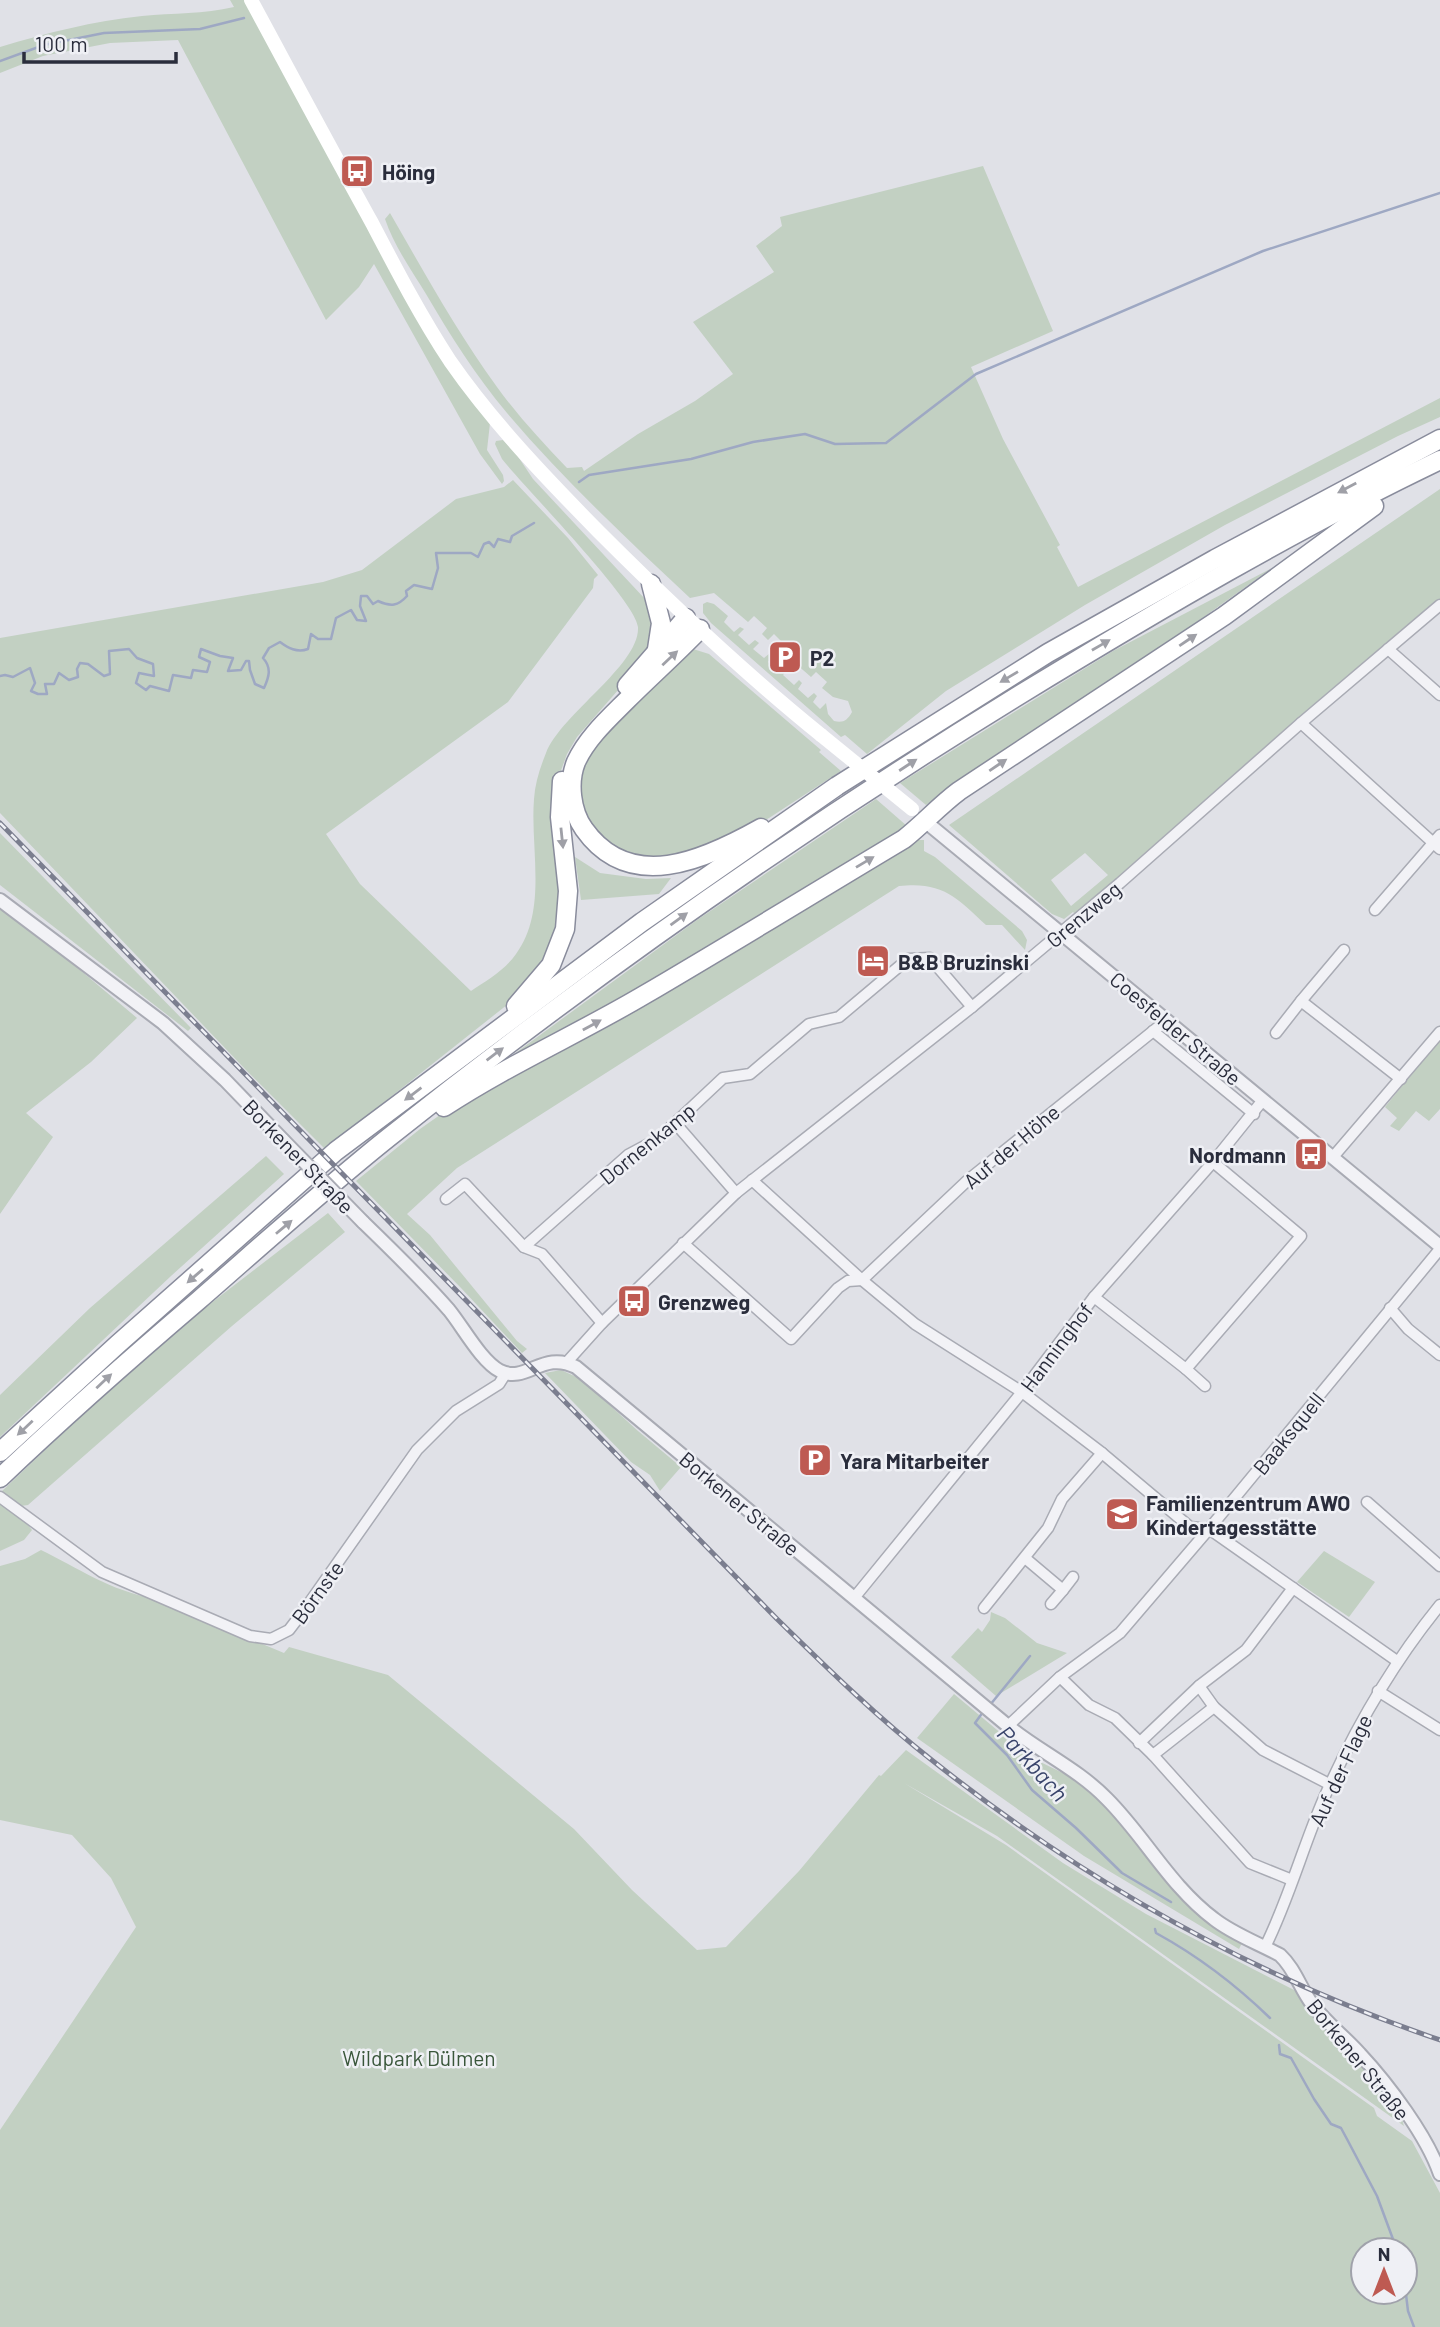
<svg xmlns="http://www.w3.org/2000/svg" width="1440" height="2327" font-family="Barlow,sans-serif">
  <style>
    .green { fill: #c2d0c2; fill-rule: evenodd }
    .lines { fill: none; stroke-linecap: round; stroke-linejoin: round }
    .stream { stroke: #9ea8c3; stroke-width: 2.5 }
    .minor-casing { stroke: #a9abb4; stroke-width: 13 }
    .tertiary-casing { stroke: #a9abb4; stroke-width: 16 }
    .motorway-casing { stroke: #898c9c; stroke-width: 21 }
    .minor { stroke: #f2f2f6; stroke-width: 10 }
    .tertiary { stroke: #f2f2f6; stroke-width: 12 }
    .secondary { stroke: #fff; stroke-width: 14 }
    .motorway { stroke: #fff; stroke-width: 18 }
    .rail-casing { stroke: #7b7e8f; stroke-width: 5 }
    .rail { stroke: #eff0f5; stroke-width: 2.5; stroke-dasharray: 8; stroke-linecap: butt }
    .tertiary-bridge-casing { stroke: #a9abb4; stroke-width: 16; stroke-linecap: butt }
    .tertiary-bridge { stroke: #f2f2f6; stroke-width: 12 }
    .secondary-bridge { stroke: #fff; stroke-width: 14 }
    .oneway { fill: #9fa0a7 }
    .labels { text-anchor: middle; dominant-baseline: central; stroke-width: 5; stroke-linejoin: round; paint-order: stroke }
    .poi-label { font-size: 21px; font-weight: bold; fill: #2a2d3c; stroke: #eff0f5; text-anchor: start }
    .street-label { font-size: 21px; fill: #2a2d3c; stroke: #eff0f5 }
    .park-label { font-size: 21px; fill: #39563a; stroke: #eff0f5 }
    .water-label { font-size: 23px; font-style: italic; fill: #39446b; stroke: #eff0f5 }
  </style>
  <rect width="100%" height="100%" fill="#e0e1e7"/>
  <g class="green">
    <path d="M230,0H244L399,286L490,423L487,450L503,475L504,481L502,484L480,454L374,264L359,287L326,320L178,40L110,43L43,56L0,73V47C47,33 93,21 142,16C173,13 204,14 234,7Z"/>
    <path d="M983,166L1053,331L971,367L1003,439L1060,545L1057,547L1078,587L1440,398V417L1398,436L1225,525L1085,605L946,691L867,754L845,735L841,737L711,623L703,613V604L707,602L714,604L728,616L724,622L734,632L740,627L744,629L738,635L749,645L755,640L759,643L753,649L764,658L770,653L773,656L768,662L779,672L784,666L788,669L783,675L794,685L799,680L802,683L798,689L808,698L814,693L817,696L813,702L820,709L826,703L828,714L834,721C843,723 847,721 852,712L848,701L833,697L822,688L827,682L816,672L811,677L795,663L799,657L789,648L784,653L777,647L782,642L774,634L768,640L762,634L767,628L754,616L748,622L714,593L690,598C627,539 563,479 507,413C476,376 450,335 426,294C412,271 394,246 385,219L390,213C424,272 457,332 497,387C518,416 542,442 567,468L582,467L584,471L638,434L695,401L733,374L693,322L774,272L756,246L782,226L780,217Z"/>
    <path d="M503,440L515,452L533,479L646,600L652,611L654,643L626,681L577,737L567,754L559,776L562,907L547,961L522,993L325,1149L246,1070L0,813V638L323,582L362,570L456,499L504,487L513,480L568,538L598,575L594,579L593,588L508,702L326,834L360,884L471,991C486,981 505,970 516,954C548,910 530,849 534,799C535,783 540,768 546,753C561,714 640,665 638,627C636,601 525,488 502,459L495,444L496,441Z"/>
    <path d="M1440,489V605L1078,917L1073,912L1064,919L1052,914L949,825ZM1085,853L1108,875L1071,906L1051,880Z"/>
    <path d="M1272,568L1116,680L926,805L900,783L1113,651Z"/>
    <path d="M693,649L709,654L821,750L819,752L841,771L769,818L729,839L687,857L632,860L594,836L575,790L589,745Z"/>
    <path d="M876,799L907,826L902,831L598,1017L495,1068L697,920Z"/>
    <path d="M0,833L191,1028L188,1031L0,885Z"/>
    <path d="M918,840H924V851L935,857L1022,931L1027,940L1025,950L1002,925H986C957,898 943,881 899,886L457,1168L407,1214L430,1235L517,1341L527,1349L522,1353L461,1288L356,1181L420,1129L464,1098L908,843Z"/>
    <path d="M575,857L600,873L646,879L671,878L659,894L581,900Z"/>
    <path d="M0,906L48,943L137,1018L91,1062L26,1113L53,1137L0,1214Z"/>
    <path d="M1440,1039V1109L1429,1121L1416,1111L1399,1131L1390,1126L1397,1118L1385,1107Z"/>
    <path d="M266,1156L284,1174L171,1276L0,1437V1395L90,1308Z"/>
    <path d="M328,1213L345,1232L232,1326L28,1505L21,1506L1,1492L86,1411L206,1307Z"/>
    <path d="M561,1370L581,1379L638,1431L681,1467L660,1491L650,1475L631,1462L545,1373Z"/>
    <path d="M0,1502L23,1519L32,1530L24,1540L0,1551Z"/>
    <path d="M41,1550C76,1567 113,1592 153,1598L284,1653L289,1647L388,1675L574,1829L632,1890L697,1950L726,1947L799,1871L879,1775L881,1776L906,1750L1063,1863L1146,1914L1298,1992L1362,2063L1400,2113L1404,2126L997,1836L904,1783L1006,1845L1374,2108L1377,2116L1412,2141L1440,2193V2327H0V2130L136,1927L111,1878L72,1835L0,1820V1566L25,1559ZM1363,2250H1405V2292H1363Z"/>
    <path d="M1324,1551L1375,1582L1349,1617L1297,1582Z"/>
    <path d="M991,1612L1005,1618L1037,1643L1067,1653L996,1696L951,1657L978,1628L982,1632L990,1620Z"/>
    <path d="M954,1694L1028,1756L1067,1775L1094,1796L1111,1813L1171,1887L1208,1924L1242,1943L1239,1949L1084,1856L917,1738Z"/>
  </g>
  <g class="lines">
    <g class="stream">
      <path d="M0,61L44,45L104,33L200,29L244,18"/>
      <path d="M579,482L589,475L691,459L753,442L805,434L835,444L886,443L976,374L1263,251L1440,193"/>
      <path d="M0,676L5,675L13,677L30,668L35,683L31,691L38,694H47L45,684H54L59,673L69,680L78,677L77,669L80,663L88,664L104,676L110,674L109,651L129,649L137,658L153,664L154,676L139,673L136,683L146,690L150,686L169,691L173,675L191,678L193,670L207,672L210,662L199,657L201,649L220,656L233,658L228,671L241,670L246,661H249L250,670L255,684L264,688C269,677 272,668 263,658L269,648L280,642C288,648 297,653 308,649L311,634L318,639H331L336,618L351,610L357,620L366,621L360,606L361,596H367L373,604L378,601C391,607 398,606 407,596L406,591L414,585L432,589L438,568L436,553H471L478,557L484,544L489,542L494,547L498,539L510,542L512,536L534,523"/>
      <path d="M990,1705L1030,1656"/>
      <path d="M983,1712L975,1723L1007,1755L1032,1790L1076,1828L1122,1873L1171,1902"/>
      <path d="M1155,1929L1156,1933C1198,1956 1236,1985 1270,2018"/>
      <path d="M1279,2045L1280,2054L1291,2058L1314,2099L1331,2124L1341,2128L1348,2141L1377,2196L1397,2250"/>
      <path d="M1405,2286L1408,2311L1414,2327"/>
    </g>
    <g class="minor-casing">
      <g id="minor">
        <path d="M1388,649L1440,695"/>
        <path d="M1301,723L1440,849"/>
        <path d="M1375,910L1440,835"/>
        <path d="M1344,950L1301,1001L1401,1079"/>
        <path d="M1153,1031L1254,1114"/>
        <path d="M1276,1033L1301,1001"/>
        <path d="M676,1124L736,1193"/>
        <path d="M1333,1157L1440,1032"/>
        <path d="M752,1180L862,1280L915,1324L1022,1392L1102,1453L1190,1527L1209,1529L1397,1661"/>
        <path d="M446,1199L465,1184L524,1247L542,1254L602,1323"/>
        <path d="M683,1243L791,1339L838,1288L848,1281L862,1280L968,1180L1167,1020"/>
        <path d="M524,1247L628,1155L658,1139L723,1078L750,1074L809,1024L839,1017L908,959L930,958L972,1007"/>
        <path d="M1094,1297L1186,1369L1301,1236L1213,1162"/>
        <path d="M1390,1308L1408,1329L1440,1355"/>
        <path d="M567,1362L602,1323L736,1193L972,1007L1120,883L1301,723L1440,605"/>
        <path d="M1186,1369L1205,1386"/>
        <path d="M0,1497L102,1572L250,1636L271,1639L289,1630L305,1609L417,1450L456,1411L499,1384L506,1373"/>
        <path d="M1367,1502L1440,1566"/>
        <path d="M1025,1558L1063,1590L1073,1577"/>
        <path d="M854,1598L1022,1392L1094,1297L1213,1162L1263,1100"/>
        <path d="M1051,1604L1063,1590"/>
        <path d="M984,1608L1048,1528L1062,1499L1102,1453"/>
        <path d="M1060,1677L1089,1705L1115,1718L1153,1755L1250,1863L1292,1880"/>
        <path d="M1199,1686L1214,1707L1263,1750L1331,1785"/>
        <path d="M1378,1691L1440,1730"/>
        <path d="M1008,1726L1060,1677L1120,1633L1209,1529L1440,1249"/>
        <path d="M1139,1743L1199,1686L1246,1650L1293,1588"/>
        <path d="M1153,1755L1214,1707"/>
        <path d="M1265,1947C1289,1899 1303,1846 1324,1798C1355,1728 1392,1664 1440,1605"/>
      </g>
    </g>
    <g class="tertiary-casing">
      <g id="tertiary">
        <path d="M926,822L1440,1246"/>
        <path d="M0,900L163,1023L225,1080L283,1140"/>
        <path d="M363,1222C392,1250 422,1279 449,1310C463,1327 481,1361 500,1371C527,1384 542,1350 576,1367L1008,1726C1040,1752 1078,1769 1107,1799C1145,1837 1170,1886 1214,1919C1233,1934 1258,1943 1280,1955C1295,1969 1300,1988 1312,2004C1326,2023 1345,2037 1360,2054C1388,2084 1427,2136 1440,2174"/>
      </g>
    </g>
    <g class="motorway-casing">
      <g id="motorway">
        <path d="M651,584L661,623L657,649"/>
        <path d="M700,629C676,654 651,676 627,700C608,719 587,738 576,762C568,782 571,811 584,829C630,894 704,860 761,828"/>
        <path d="M627,686L686,618"/>
        <path d="M516,1006L551,965L565,929L568,891L560,817L562,781"/>
        <path d="M444,1107C508,1065 578,1034 644,995C731,944 817,891 904,839C924,823 939,806 959,791L1224,616L1374,506"/>
        <path d="M0,1452L118,1344L336,1151L642,922L837,786L1048,653L1215,559L1440,439"/>
        <path d="M0,1478C65,1416 131,1358 199,1300C261,1246 323,1190 388,1138C590,977 801,829 1021,694C1157,611 1296,529 1440,460"/>
      </g>
    </g>
    <use href="#minor" class="minor"/>
    <use href="#tertiary" class="tertiary"/>
    <path class="secondary" d="M251,0C291,74 331,149 372,223C396,269 421,317 450,361C493,423 546,478 599,532C670,603 743,672 821,735"/>
    <use href="#motorway" class="motorway"/>
    <g class="rail-casing">
      <path id="rail" d="M0,823L777,1619C827,1668 878,1718 933,1761C1085,1882 1256,1977 1440,2040"/>
    </g>
    <use href="#rail" class="rail"/>
    <g class="tertiary-bridge-casing">
      <path id="tertiary-bridge" d="M283,1140L363,1222"/>
    </g>
    <use href="#tertiary-bridge" class="tertiary-bridge"/>
    <path class="secondary-bridge" d="M821,735L912,809"/>
  </g>
  <defs><path id="oneway-solid" d="M-6-.8H1V-3.2L6.5 0L1 3.2V.8H-6Z" transform="scale(1.75)"/></defs>
  <g class="oneway">
    <use href="#oneway-solid" transform="translate(1347 488) rotate(152)"/>
    <use href="#oneway-solid" transform="translate(1188 640) rotate(-34)"/>
    <use href="#oneway-solid" transform="translate(1101 645) rotate(-30)"/>
    <use href="#oneway-solid" transform="translate(670 658) rotate(-43)"/>
    <use href="#oneway-solid" transform="translate(1009 677) rotate(149)"/>
    <use href="#oneway-solid" transform="translate(908 765) rotate(-33)"/>
    <use href="#oneway-solid" transform="translate(998 765) rotate(-34)"/>
    <use href="#oneway-solid" transform="translate(562 838) rotate(84)"/>
    <use href="#oneway-solid" transform="translate(865 862) rotate(-31)"/>
    <use href="#oneway-solid" transform="translate(679 919) rotate(-36)"/>
    <use href="#oneway-solid" transform="translate(592 1025) rotate(-29)"/>
    <use href="#oneway-solid" transform="translate(495 1054) rotate(-37)"/>
    <use href="#oneway-solid" transform="translate(413 1094) rotate(143)"/>
    <use href="#oneway-solid" transform="translate(284 1227) rotate(-40)"/>
    <use href="#oneway-solid" transform="translate(195 1276) rotate(139)"/>
    <use href="#oneway-solid" transform="translate(104 1381) rotate(-43)"/>
    <use href="#oneway-solid" transform="translate(25 1428) rotate(137)"/>
  </g>
  <defs>
    <g id="bus-square" transform="scale(1.75)"><rect x="-9" y="-9" width="18" height="18" rx="4" fill="#be5a52" stroke="#eff0f5"/><path d="M-5-6H5V4H4V6H2V4H-2V6H-4V4H-5ZM-3.5-4V0h7V-4ZM-3.5 1.2v1.5H-2V1.2ZM2 1.2v1.5H3.5V1.2Z" fill="#fff"/></g>
    <g id="parking-square" transform="scale(1.75)"><rect x="-9" y="-9" width="18" height="18" rx="4" fill="#be5a52" stroke="#eff0f5"/><path d="M-3.5-5.5H1a3.5 3.5 0 0 1 0 7H-1V5.5H-3.5ZM-1-3.4V-.6H.8a1.4 1.4 0 0 0 0-2.8Z" fill="#fff"/></g>
    <g id="hotel-square" transform="scale(1.75)"><rect x="-9" y="-9" width="18" height="18" rx="4" fill="#be5a52" stroke="#eff0f5"/><path d="M-6-4.5h1.5V1H6V5H4.5V3h-9V5H-6ZM-4 0a1.8 1.8 0 1 1 3.6 0ZM.5 0V-2.5h3Q6-2.5 6 0Z" fill="#fff"/></g>
    <g id="school-square" transform="scale(1.75)"><rect x="-9" y="-9" width="18" height="18" rx="4" fill="#be5a52" stroke="#eff0f5"/><path d="M0-5L7-2L0 1L-7-2ZM-4 1L0 2.5L4 1V4Q0 6-4 4Z" fill="#fff"/></g>
  </defs>
  <g fill-rule="evenodd">
    <use href="#bus-square" x="357" y="171"/>
    <use href="#parking-square" x="785" y="657"/>
    <use href="#hotel-square" x="873" y="961"/>
    <use href="#bus-square" x="1311" y="1154"/>
    <use href="#bus-square" x="634" y="1301"/>
    <use href="#parking-square" x="815" y="1460"/>
    <use href="#school-square" x="1122" y="1514"/>
  </g>
  <g class="labels">
    <g class="poi-label">
      <text x="382" y="171">Höing</text>
      <text x="810" y="657">P2</text>
      <text x="898" y="961">B&amp;B Bruzinski</text>
      <text x="1286" y="1154" text-anchor="end">Nordmann</text>
      <text x="658" y="1301">Grenzweg</text>
      <text x="840" y="1460">Yara Mitarbeiter</text>
      <text x="1146" y="1502">Familienzentrum AWO<tspan x="1146" dy="24">Kindertagesstätte</tspan></text>
    </g>
    <g class="street-label">
      <text transform="translate(1083 914) rotate(-40)">Grenzweg</text>
      <text transform="translate(1176 1028) rotate(40)">Coesfelder Straße</text>
      <text transform="translate(647 1143) rotate(-39)">Dornenkamp</text>
      <text transform="translate(1011 1146) rotate(-40)">Auf der Höhe</text>
      <text transform="translate(299 1156) rotate(46)">Borkener Straße</text>
      <text transform="translate(1056 1347) rotate(-53)">Hanninghof</text>
      <text transform="translate(1288 1433) rotate(-51)">Baaksquell</text>
      <text transform="translate(740 1503) rotate(40)">Borkener Straße</text>
      <text transform="translate(317 1592) rotate(-54)">Börnste</text>
      <text transform="translate(1340 1770) rotate(-65)">Auf der Flage</text>
      <text transform="translate(1359 2059) rotate(51)">Borkener Straße</text>
    </g>
    <g class="park-label">
      <text x="419" y="2057">Wildpark Dülmen</text>
    </g>
    <g class="water-label">
      <text transform="translate(1033 1763) rotate(48)">Parkbach</text>
    </g>
  </g>
  <g transform="translate(1384 2271)"><circle r="33" fill="#eff0f5" stroke="#a0a2ab" stroke-width="2"/>
  <path d="M0-5L12 26L0 18L-12 26Z" fill="#be5a52"/>
  <text y="-10" font-size="19" font-weight="bold" text-anchor="middle" fill="#2a2d3c">N</text>
  </g>
  <path d="M24 52v10h152v-10" fill="none" stroke="#2a2d3c" stroke-width="3.5"/>
  <text x="35" y="52" font-size="21" fill="#2a2d3c" stroke="#eff0f5" stroke-width="5" paint-order="stroke">100 m</text>
</svg>
